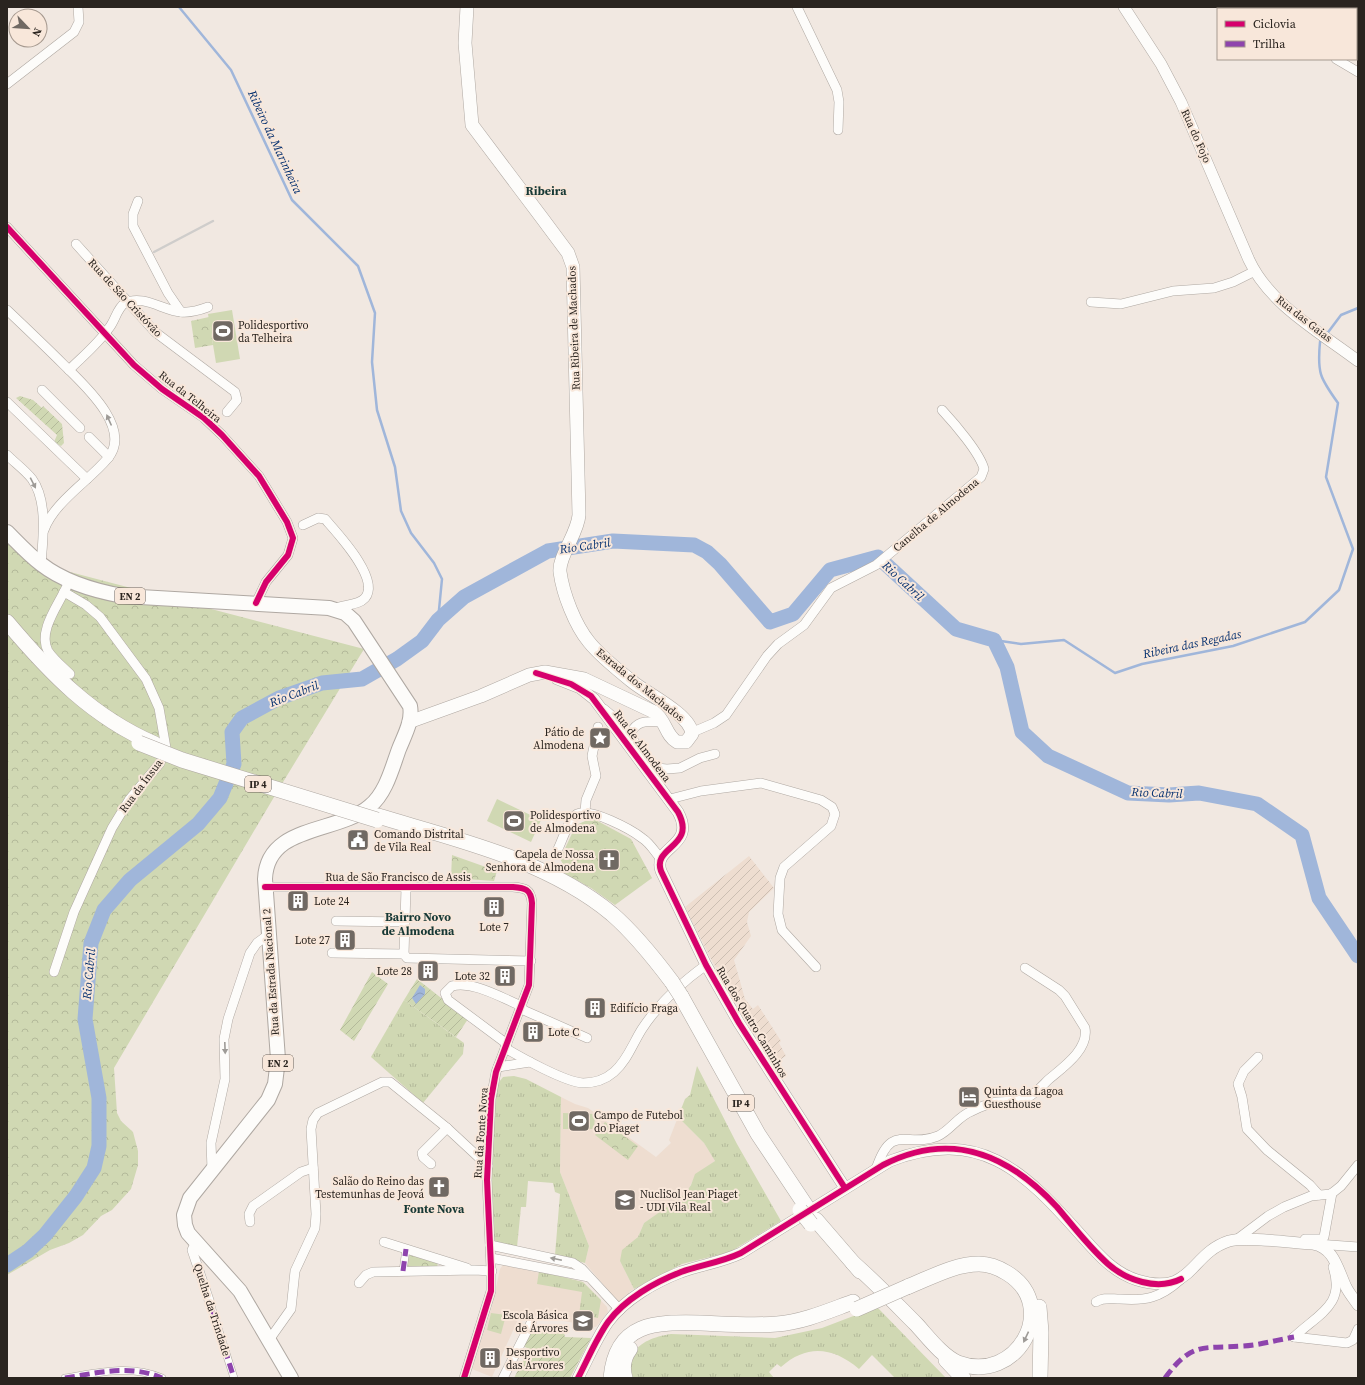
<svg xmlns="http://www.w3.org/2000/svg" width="1365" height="1385" font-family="'Source Serif 4',serif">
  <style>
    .built { fill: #eeddd0 }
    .industrial { fill: url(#industrial-furrows) }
    .grass { fill: url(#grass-tufts) }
    .forest { fill: url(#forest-crowns) }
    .garden { fill: url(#garden-furrows) }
    .pitch { fill: #d0d8b3 }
    .water { fill: url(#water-waves) }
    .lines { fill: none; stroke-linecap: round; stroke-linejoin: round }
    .stream { stroke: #a0b6da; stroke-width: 2.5 }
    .river { stroke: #a0b6da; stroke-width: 15 }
    .pedestrian-casing { stroke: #afa8a2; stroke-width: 8 }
    .minor-casing { stroke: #afa8a2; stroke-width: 10 }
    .tertiary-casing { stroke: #afa8a2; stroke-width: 12 }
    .secondary-casing { stroke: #afa8a2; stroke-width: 14 }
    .primary-casing { stroke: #afa8a2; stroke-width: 16 }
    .trunk-casing { stroke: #afa8a2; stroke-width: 16 }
    .pedestrian { stroke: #fdfcfa; stroke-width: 7 }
    .minor { stroke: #fdfcfa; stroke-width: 9 }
    .tertiary { stroke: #fdfcfa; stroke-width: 11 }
    .secondary { stroke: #fdfcfa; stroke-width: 13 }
    .primary { stroke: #fdfcfa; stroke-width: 14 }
    .trunk { stroke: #fdfcfa; stroke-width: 15 }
    .rail { stroke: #cfcdcb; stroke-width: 2.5 }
    .trunk-bridge-casing { stroke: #afa8a2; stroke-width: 16; stroke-linecap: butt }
    .trunk-bridge { stroke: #fdfcfa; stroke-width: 15 }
    .quiet { stroke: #8e44ad; stroke-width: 5; stroke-dasharray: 10 5; stroke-linecap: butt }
    .cycleway-casing { stroke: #f8e7da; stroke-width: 8 }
    .cycleway { stroke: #d6006c; stroke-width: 6 }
    .oneway { fill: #9e9b97 }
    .labels { text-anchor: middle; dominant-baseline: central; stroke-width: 4; stroke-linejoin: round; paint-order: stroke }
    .shield { fill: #f8e7da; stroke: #685e57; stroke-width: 1 }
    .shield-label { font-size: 10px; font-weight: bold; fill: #2a241f }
    .street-label { font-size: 11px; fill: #2a241f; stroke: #f8e7da }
    .poi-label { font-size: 11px; fill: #2a241f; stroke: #f8e7da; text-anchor: start }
    .water-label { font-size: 12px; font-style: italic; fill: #032f6f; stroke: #f8e7da }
    .neighbourhood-label { font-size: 12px; font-weight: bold; fill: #173936; stroke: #f8e7da }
  </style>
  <defs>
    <pattern id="industrial-furrows" width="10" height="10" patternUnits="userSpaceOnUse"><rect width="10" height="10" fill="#eeddd0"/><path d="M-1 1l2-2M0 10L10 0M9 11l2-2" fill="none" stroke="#ccbeb2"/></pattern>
    <pattern id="grass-tufts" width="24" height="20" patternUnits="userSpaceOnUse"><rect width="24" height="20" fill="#d0d8b3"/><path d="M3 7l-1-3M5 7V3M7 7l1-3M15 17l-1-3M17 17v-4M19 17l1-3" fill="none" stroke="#b3b99a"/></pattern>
    <pattern id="forest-crowns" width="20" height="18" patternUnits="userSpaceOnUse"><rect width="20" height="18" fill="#d0d8b3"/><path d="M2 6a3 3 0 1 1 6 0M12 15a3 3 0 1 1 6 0" fill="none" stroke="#b3b99a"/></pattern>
    <pattern id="garden-furrows" width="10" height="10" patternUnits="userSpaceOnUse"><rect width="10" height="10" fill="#d0d8b3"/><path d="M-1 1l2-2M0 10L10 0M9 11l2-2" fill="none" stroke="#b3b99a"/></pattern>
    <pattern id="water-waves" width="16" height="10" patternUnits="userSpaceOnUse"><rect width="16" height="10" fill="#a0b6da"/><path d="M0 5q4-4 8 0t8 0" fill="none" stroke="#8a9cbb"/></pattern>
  </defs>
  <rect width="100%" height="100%" fill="#f1e8e1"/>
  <g class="built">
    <path d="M561,1097L575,1104L588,1108L656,1157L671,1143L669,1140L678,1117L704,1143L715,1161L696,1174L689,1188L681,1198L644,1223L638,1237L620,1261L634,1289L629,1292L630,1296L620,1304L585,1263L589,1246L560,1172Z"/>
    <path d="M503,1265L583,1282L607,1307L608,1312L596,1327L521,1313L492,1377L472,1369L492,1306L500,1269Z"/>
  </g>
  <path class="industrial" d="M749,856L774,888L749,912L747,922L751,936L734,960L745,999L753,1009L758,1005L781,1041L779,1043L786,1056L773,1064L712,961L685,907Z"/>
  <g class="grass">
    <path d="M404,1000L464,1043L463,1054L423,1103L371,1057Z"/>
    <path d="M697,1066L737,1144L781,1221L730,1252L682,1264L634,1289L620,1261L622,1250L638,1237L644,1223L684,1195L691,1185L695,1174L715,1161L704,1143L678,1117L685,1099L690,1095Z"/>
    <path d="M514,1076L526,1079L561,1097L560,1172L589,1246L585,1263L555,1255L560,1194L555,1192L553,1183L528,1181L526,1207H521L517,1247L493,1242L491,1175L496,1086L503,1077Z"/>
    <path d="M539,1271L583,1282L601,1300L598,1318L579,1315L582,1292L537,1284Z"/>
    <path d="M877,1307L946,1378H895L872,1355L859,1369C833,1347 807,1344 781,1367L777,1364L769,1372L774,1378H630L631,1355C642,1341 653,1337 671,1334L775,1338L822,1328Z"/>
  </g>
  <g class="forest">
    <path d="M209,317L213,345L195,348L191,321Z"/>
    <path d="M7,541L28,561L364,649L277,792L114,1068L117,1113L121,1121L133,1132L138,1151V1165L131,1189L112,1210L101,1216L83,1235L69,1243L50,1250L7,1275Z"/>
    <path d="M592,818L631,839L652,878L615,905L591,888L560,871L563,864L560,859L576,825Z"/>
    <path d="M452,855L497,871L494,881L451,878Z"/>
    <path d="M605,1122L638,1146L628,1160L595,1135Z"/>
    <path d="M409,1253L438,1263L437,1267L406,1268Z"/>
    <path d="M491,1313L506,1315L501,1334L487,1330Z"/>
  </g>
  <g class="garden">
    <path d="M20,396L33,400L42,408L43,406L62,424L64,443L61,446L54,442L57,435L16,398Z"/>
    <path d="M372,972L388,984L354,1041L340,1030Z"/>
    <path d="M417,979L468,1019L456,1037L404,1000Z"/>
    <path d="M531,1330L564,1333L565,1337L591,1338L570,1378H514L529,1349L523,1346Z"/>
  </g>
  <g class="pitch">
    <path d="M232,310L240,359L216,363L208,314Z"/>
    <path d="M497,799L541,820L531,842L487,821Z"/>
    <path d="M563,1113L595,1114L594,1129H563Z"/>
  </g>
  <path class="water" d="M420,985L425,989V994L416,1004L412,998Z"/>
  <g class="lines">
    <g class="stream">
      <path d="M179,7L231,70L292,200L358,266L375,313L372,362L377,410L395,467L401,511L411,533L434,563L442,579L438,620"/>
      <path d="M1326,335L1341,315L1358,308"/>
      <path d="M994,640L1021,644L1064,640L1115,673L1142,664L1233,646L1305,622L1339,590L1353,549L1326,477L1338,403C1320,378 1317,373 1320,342L1323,339"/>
    </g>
    <path class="river" d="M7,1265L28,1251L45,1235L76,1196L94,1168L99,1146V1098L85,1019L91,943L104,910L130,880L198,824L220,798L234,764L232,732L242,718L279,698L322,683L362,679L397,659L422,641L438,620L464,597L548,551L613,541L694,545L707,552L720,564L770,622L793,614L830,570L878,557L956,629L994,640L1007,667L1022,732L1048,756L1128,793L1169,795L1199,793L1257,804L1302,835L1319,898L1358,956"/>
    <g class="pedestrian-casing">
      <g id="pedestrian">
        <path d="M403,1271L406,1249"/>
        <path d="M211,1306L234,1378"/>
        <path d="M65,1378C97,1373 130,1364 162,1378"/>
      </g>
    </g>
    <g class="minor-casing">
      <g id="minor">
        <path d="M797,7L837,90L839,102L838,130"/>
        <path d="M1277,7V9"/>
        <path d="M1336,59L1358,72"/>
        <path d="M7,84L74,32L79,22L78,7"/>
        <path d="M138,201L133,214V226L168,293L181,312"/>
        <path d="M7,227L134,365L162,389L204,418L222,435L259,476L287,522L293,538L288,555L266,582L256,603"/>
        <path d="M76,244L155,332L235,392L237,400L227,412"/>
        <path d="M1091,302L1121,304L1173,291L1214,288L1233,282L1255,271"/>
        <path d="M7,310C26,328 45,346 64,365C83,384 133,428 108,458C89,481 54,502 44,530"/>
        <path d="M69,370C82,357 98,344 109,328C115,321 117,308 125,303C143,294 164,311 181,312C191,313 200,310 208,307"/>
        <path d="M42,390L80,428"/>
        <path d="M7,402L87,479"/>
        <path d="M89,437L109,457"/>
        <path d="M7,455C15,463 25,470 32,479C48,501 43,539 41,564"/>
        <path d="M303,525L318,518L325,519C337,533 381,579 365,598C358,606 343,604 334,609"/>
        <path d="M64,592C56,608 38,633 48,651C54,660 63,667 70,674"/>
        <path d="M604,709L622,724L652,767"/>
        <path d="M693,732L714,723L726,715L767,656L778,644L804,625L831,588L876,565L981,477L984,469C980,453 954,423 942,410"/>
        <path d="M630,734C638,718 649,722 664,722"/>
        <path d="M646,767L667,769L680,768L700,758L715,754"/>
        <path d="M670,799L701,791L761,783L821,800L832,807L835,814L831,826L784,867L780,878L778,914L782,930L816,967"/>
        <path d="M585,812L586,800L596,776L592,756L598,727"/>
        <path d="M558,849C563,839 568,820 577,814C590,807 632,830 642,838C650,843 655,852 661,859"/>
        <path d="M265,887H513C525,888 531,889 532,903L529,985L496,1072L491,1099L487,1180L491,1267V1291L464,1378"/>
        <path d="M406,888L404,954L407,958L531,961"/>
        <path d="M336,921L405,922"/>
        <path d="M332,953L404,954"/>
        <path d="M54,972L74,912L112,828L129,800L160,763L166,748L159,708L146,679L100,617L86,605L64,592L70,580"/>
        <path d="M521,1009L587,1038"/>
        <path d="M507,1044L448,1000L445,993L452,986C475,981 501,998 522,1006"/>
        <path d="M505,1048C522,1058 565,1082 583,1083C594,1083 606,1079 614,1072C627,1061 633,1043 642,1029C659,1003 681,983 706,965"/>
        <path d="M1258,1057L1244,1071L1238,1084L1242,1097L1247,1129L1267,1150L1310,1185L1319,1195"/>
        <path d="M498,1067L530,1062"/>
        <path d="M431,1164L423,1157L422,1153L447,1128"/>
        <path d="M212,1169L211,1143L225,1079L224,1039L228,1019L250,953L257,943L268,935"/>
        <path d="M876,1169C892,1121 906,1149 938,1136C951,1130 958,1116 972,1111C980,1107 989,1103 997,1102C1006,1101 1017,1102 1025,1099C1034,1095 1041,1087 1048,1080C1062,1068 1089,1050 1085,1028L1065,996L1059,990L1025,968"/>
        <path d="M250,1222L249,1214L253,1206L301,1172L313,1168"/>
        <path d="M1305,1239H1322L1324,1237L1332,1193"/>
        <path d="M1236,1240L1268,1216L1284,1207L1311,1196L1331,1194L1341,1186L1358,1165"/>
        <path d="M196,1242L192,1250L211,1306"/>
        <path d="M384,1242L467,1268"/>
        <path d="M1317,1244L1358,1247"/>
        <path d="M490,1245L573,1263L582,1269L620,1310"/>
        <path d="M491,1258L589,1277"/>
        <path d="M359,1283L366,1275L373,1272L474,1270L492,1271"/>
        <path d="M1096,1302C1103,1297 1111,1299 1120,1299C1146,1301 1160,1298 1180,1280"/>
        <path d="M1294,1337C1318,1314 1346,1305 1333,1267"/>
        <path d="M1294,1337L1347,1343L1353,1340L1358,1329"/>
        <path d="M269,1340L291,1309L295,1271L315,1228L316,1214L311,1129L313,1120L318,1113L382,1082H390L447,1128L488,1166"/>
        <path d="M503,1378L532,1321"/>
      </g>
    </g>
    <g class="tertiary-casing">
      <g id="tertiary">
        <path d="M1124,7L1161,64L1181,102L1249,260C1270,305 1320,332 1358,361"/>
        <path d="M557,679L580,688L594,699L678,812C697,847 652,846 661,871L706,965L739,1023L845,1188"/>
        <path d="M578,1378C588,1359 596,1339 608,1322C625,1299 655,1282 681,1272C701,1265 722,1262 741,1253L890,1161C979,1127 1023,1170 1079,1233C1096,1252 1112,1272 1137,1280C1193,1297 1189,1254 1229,1241C1246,1236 1293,1243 1313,1244C1334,1247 1338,1270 1346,1287C1349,1293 1354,1299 1358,1305"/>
      </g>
    </g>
    <g class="secondary-casing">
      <path id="secondary" d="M409,722L481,696L529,675L545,672L584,679L654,712C666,720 665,735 677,742H686L692,734C691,715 648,694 634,683C619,671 601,657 589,642C575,625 563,594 560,572C558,557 578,533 579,515L573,267L568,253L542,218L472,125L465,43L467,7"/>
    </g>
    <g class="primary-casing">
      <path id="primary" d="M7,532C18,543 29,555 41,564C64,582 95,591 123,596L329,608L345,613L354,621L410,706C413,721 404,736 399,749C392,768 386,793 370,806C338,834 267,824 265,879L278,1059L275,1084L268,1100L190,1198L184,1215L185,1225L188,1233L240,1291L291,1378"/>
    </g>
    <g class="trunk-casing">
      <g id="trunk">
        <path d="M7,622C50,673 92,717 155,744"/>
        <path d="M378,816C458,840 547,860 612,914C635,934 654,958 672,982"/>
        <path d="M681,996L758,1134L806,1206"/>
        <path d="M816,1220L860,1271"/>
        <path d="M853,1263C875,1282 895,1303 916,1324C928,1337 942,1356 958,1363C1017,1385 1061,1306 1007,1273C999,1268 989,1264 979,1264C954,1264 930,1278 907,1287"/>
        <path d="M1039,1307L1041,1332L1040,1378"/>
        <path d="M946,1360L963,1378"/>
        <path d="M611,1378C616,1322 655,1322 701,1323C726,1324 752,1326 777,1324C803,1322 828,1311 853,1302"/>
        <path d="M625,1378C622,1368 623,1358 630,1349"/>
      </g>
    </g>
    <use href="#pedestrian" class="pedestrian"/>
    <use href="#minor" class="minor"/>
    <use href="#tertiary" class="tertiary"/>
    <use href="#secondary" class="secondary"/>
    <use href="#primary" class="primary"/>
    <use href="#trunk" class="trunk"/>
    <path class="rail" d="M154,252L213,221"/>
    <g class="trunk-bridge-casing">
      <g id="trunk-bridge">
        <path d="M139,743L182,760L377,820"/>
        <path d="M672,982L681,996"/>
        <path d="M800,1210L811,1224"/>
        <path d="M857,1309L907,1287"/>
      </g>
    </g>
    <use href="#trunk-bridge" class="trunk-bridge"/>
    <g class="quiet">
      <path d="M403,1271L406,1249"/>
      <path d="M211,1306L234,1378"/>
      <path d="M65,1378C97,1373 130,1364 162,1378"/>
      <path d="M1165,1378C1192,1341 1203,1349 1243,1346C1260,1345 1277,1340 1294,1337"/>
    </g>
    <g class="cycleway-casing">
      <g id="cycleway">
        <path d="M7,227L134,365L162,389L204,418L222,435L259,476L287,522L293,538L288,555L266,582L256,603"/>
        <path d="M536,673L571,684L591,696L678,812C697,847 652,846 661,871L706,965L739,1023L845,1188"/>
        <path d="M265,887H513C525,888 531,889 532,903L529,985L496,1072L491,1099L487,1180L491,1267V1291L464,1378"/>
        <path d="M578,1378C588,1359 596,1339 608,1322C625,1299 655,1282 681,1272C701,1265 722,1262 741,1253L883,1165C951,1130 1008,1154 1057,1207C1073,1226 1089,1247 1108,1264C1126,1280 1157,1291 1181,1279"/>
      </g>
    </g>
    <use href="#cycleway" class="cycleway"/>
  </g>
  <defs><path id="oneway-solid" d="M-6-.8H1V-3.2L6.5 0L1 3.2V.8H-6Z"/></defs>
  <g class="oneway">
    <use href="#oneway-solid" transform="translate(109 420) rotate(-114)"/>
    <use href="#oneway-solid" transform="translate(33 483) rotate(63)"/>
    <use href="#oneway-solid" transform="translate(225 1048) rotate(88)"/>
    <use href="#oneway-solid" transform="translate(556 1259) rotate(-168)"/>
    <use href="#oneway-solid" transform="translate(1026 1337) rotate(115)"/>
  </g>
  <defs>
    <g id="stadium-square" transform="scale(1.15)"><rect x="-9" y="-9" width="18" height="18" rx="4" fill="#706963" stroke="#f8e7da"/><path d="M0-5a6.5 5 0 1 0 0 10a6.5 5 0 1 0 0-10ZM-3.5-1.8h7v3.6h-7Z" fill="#fff"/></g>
    <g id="sight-square" transform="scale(1.15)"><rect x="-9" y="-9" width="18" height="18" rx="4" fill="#706963" stroke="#f8e7da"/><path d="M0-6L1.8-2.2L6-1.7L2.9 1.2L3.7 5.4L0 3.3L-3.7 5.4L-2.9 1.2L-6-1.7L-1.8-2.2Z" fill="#fff"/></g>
    <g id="civic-square" transform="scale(1.15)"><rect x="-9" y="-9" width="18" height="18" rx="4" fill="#706963" stroke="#f8e7da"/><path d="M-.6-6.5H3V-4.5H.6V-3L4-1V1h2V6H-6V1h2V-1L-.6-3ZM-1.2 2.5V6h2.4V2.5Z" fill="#fff"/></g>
    <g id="church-square" transform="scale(1.15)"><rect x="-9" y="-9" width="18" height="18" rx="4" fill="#706963" stroke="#f8e7da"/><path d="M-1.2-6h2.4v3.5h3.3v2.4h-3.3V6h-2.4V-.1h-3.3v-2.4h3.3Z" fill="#fff"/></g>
    <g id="building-square" transform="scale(1.15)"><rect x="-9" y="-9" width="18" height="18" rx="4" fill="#706963" stroke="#f8e7da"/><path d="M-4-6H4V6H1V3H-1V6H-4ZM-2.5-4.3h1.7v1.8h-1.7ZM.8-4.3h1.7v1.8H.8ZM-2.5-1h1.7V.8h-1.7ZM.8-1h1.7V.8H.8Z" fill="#fff"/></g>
    <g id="hotel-square" transform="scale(1.15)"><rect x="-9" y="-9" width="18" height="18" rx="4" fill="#706963" stroke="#f8e7da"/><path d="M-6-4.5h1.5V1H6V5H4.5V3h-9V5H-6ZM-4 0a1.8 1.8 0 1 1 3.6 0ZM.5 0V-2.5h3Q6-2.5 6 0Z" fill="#fff"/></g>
    <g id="school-square" transform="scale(1.15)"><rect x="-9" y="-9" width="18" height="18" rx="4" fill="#706963" stroke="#f8e7da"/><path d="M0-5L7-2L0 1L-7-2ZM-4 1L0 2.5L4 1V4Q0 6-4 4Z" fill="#fff"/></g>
  </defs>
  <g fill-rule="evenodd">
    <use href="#stadium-square" x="223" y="331"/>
    <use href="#sight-square" x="600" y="738"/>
    <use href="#stadium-square" x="514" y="821"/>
    <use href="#civic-square" x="358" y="840"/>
    <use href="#church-square" x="609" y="860"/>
    <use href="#building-square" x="298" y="901"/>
    <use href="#building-square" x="494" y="907"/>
    <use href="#building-square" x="345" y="940"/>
    <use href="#building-square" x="428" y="971"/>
    <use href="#building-square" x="505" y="976"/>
    <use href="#building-square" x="595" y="1008"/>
    <use href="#building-square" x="533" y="1032"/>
    <use href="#hotel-square" x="969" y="1097"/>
    <use href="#stadium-square" x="579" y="1121"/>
    <use href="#church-square" x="439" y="1187"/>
    <use href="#school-square" x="625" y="1200"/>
    <use href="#school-square" x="583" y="1321"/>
    <use href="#building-square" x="490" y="1358"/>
  </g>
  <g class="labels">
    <g class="shield">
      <rect x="115" y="588" width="30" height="16" rx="3"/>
      <rect x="245" y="776" width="26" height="16" rx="3"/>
      <rect x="263" y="1055" width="30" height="16" rx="3"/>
      <rect x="728" y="1095" width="26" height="16" rx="3"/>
    </g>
    <g class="shield-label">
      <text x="130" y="596">EN 2</text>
      <text x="258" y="784">IP 4</text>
      <text x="278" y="1063">EN 2</text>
      <text x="741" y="1103">IP 4</text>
    </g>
    <g class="street-label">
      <text transform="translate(1196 136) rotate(66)">Rua do Fojo</text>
      <text transform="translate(125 298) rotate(47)">Rua de São Cristóvão</text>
      <text transform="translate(1304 319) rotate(38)">Rua das Gaias</text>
      <text transform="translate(574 328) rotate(-92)">Rua Ribeira de Machados</text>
      <text transform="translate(190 397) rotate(38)">Rua da Telheira</text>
      <text transform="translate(936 515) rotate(-40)">Canelha de Almodena</text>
      <text transform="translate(640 685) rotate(39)">Estrada dos Machados</text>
      <text transform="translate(642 746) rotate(53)">Rua de Almodena</text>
      <text transform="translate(141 786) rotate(-53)">Rua da Ínsua</text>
      <text x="398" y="877">Rua de São Francisco de Assis</text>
      <text transform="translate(271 972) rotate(-94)">Rua da Estrada Nacional 2</text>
      <text transform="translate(752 1022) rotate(59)">Rua dos Quatro Caminhos</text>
      <text transform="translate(481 1133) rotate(-86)">Rua da Fonte Nova</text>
      <text transform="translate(212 1310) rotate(72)">Quelha da Trindade</text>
    </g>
    <g class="poi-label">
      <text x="238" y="325">Polidesportivo<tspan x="238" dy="13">da Telheira</tspan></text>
      <text x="584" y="732" text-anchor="end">Pátio de<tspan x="584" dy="13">Almodena</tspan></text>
      <text x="530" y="815">Polidesportivo<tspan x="530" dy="13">de Almodena</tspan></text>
      <text x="374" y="834">Comando Distrital<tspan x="374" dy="13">de Vila Real</tspan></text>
      <text x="594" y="854" text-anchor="end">Capela de Nossa<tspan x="594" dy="13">Senhora de Almodena</tspan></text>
      <text x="314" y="901">Lote 24</text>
      <text x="494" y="927" text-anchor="middle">Lote 7</text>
      <text x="330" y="940" text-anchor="end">Lote 27</text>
      <text x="412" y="971" text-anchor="end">Lote 28</text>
      <text x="490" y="976" text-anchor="end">Lote 32</text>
      <text x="610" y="1008">Edifício Fraga</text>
      <text x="548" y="1032">Lote C</text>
      <text x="984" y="1091">Quinta da Lagoa<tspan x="984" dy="13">Guesthouse</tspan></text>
      <text x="594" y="1115">Campo de Futebol<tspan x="594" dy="13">do Piaget</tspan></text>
      <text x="424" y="1181" text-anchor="end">Salão do Reino das<tspan x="424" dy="13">Testemunhas de Jeová</tspan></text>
      <text x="640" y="1194">NucliSol Jean Piaget<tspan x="640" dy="13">- UDI Vila Real</tspan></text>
      <text x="568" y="1315" text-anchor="end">Escola Básica<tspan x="568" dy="13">de Árvores</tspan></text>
      <text x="506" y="1352">Desportivo<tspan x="506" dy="13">das Árvores</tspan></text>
    </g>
    <g class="water-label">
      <text transform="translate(275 142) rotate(65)">Ribeiro da Marinheira</text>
      <text transform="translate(585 546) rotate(-8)">Rio Cabril</text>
      <text transform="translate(903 581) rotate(43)">Rio Cabril</text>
      <text transform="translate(1192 644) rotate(-12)">Ribeira das Regadas</text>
      <text transform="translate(294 694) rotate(-21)">Rio Cabril</text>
      <text transform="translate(1157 793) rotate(2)">Rio Cabril</text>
      <text transform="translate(89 974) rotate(-85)">Rio Cabril</text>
    </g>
    <g class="neighbourhood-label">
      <text x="546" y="191">Ribeira</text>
      <text x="418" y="917">Bairro Novo<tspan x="418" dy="14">de Almodena</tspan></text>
      <text x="434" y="1209">Fonte Nova</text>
    </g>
  </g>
  <rect width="1365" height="1385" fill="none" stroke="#2a241f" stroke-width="16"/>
  <rect x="1217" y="8" width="140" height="52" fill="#f8e7da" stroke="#a6998f"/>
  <rect x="1225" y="21" width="20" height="6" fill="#d6006c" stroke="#a6998f"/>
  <text x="1253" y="28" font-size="12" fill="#2a241f">Ciclovia</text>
  <rect x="1225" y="41" width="20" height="6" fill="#8e44ad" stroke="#a6998f"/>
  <text x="1253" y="48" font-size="12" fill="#2a241f">Trilha</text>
  <g transform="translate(28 28) rotate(115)"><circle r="19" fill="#f8e7da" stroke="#a6998f"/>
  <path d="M0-3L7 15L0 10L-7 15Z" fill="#706963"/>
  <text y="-6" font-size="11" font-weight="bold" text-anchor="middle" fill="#2a241f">N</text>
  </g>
</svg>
